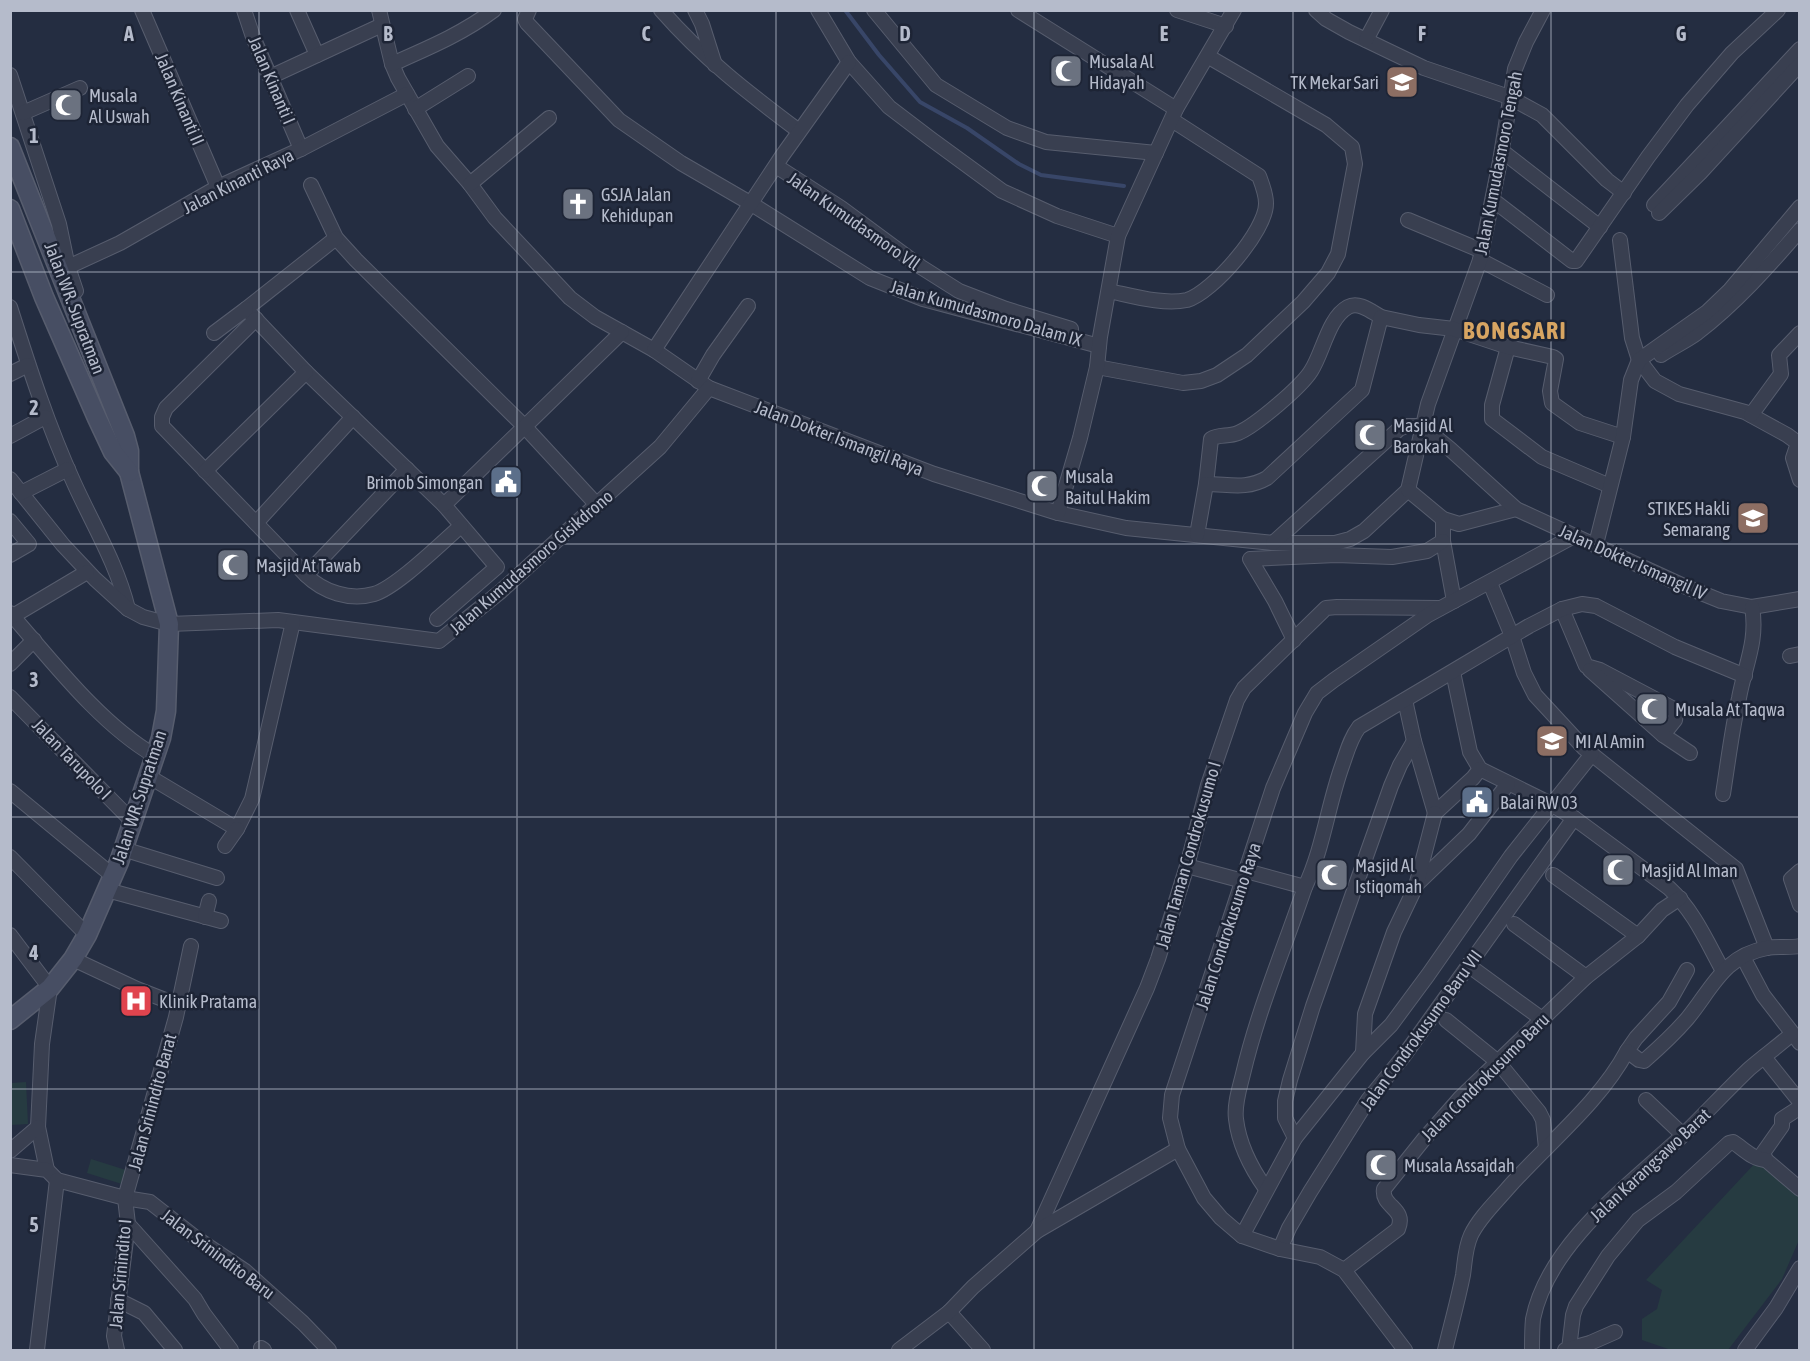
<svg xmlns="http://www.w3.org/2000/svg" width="1810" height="1361" font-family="'Asap Condensed',sans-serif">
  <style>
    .green { fill: #263b41 }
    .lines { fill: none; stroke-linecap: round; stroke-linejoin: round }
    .stream { stroke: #384668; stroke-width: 4 }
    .street-casing { stroke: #575d6e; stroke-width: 16 }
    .secondary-casing { stroke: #575d6e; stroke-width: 21 }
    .street { stroke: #393f50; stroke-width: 14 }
    .secondary { stroke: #474e63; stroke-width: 18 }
    .grid { fill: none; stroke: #b5bbcb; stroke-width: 1.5; stroke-opacity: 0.55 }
    .labels { text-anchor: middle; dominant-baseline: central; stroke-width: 5; stroke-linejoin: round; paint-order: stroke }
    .poi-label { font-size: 18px; fill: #b5bbcb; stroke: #1d2435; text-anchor: start }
    .street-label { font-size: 18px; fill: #b5bbcb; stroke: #1d2435 }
    .district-label { font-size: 24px; font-weight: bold; letter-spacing: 1.5px; fill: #d8a562; stroke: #1d2435 }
    .grid-label { font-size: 20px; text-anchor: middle; font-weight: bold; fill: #b5bbcb; stroke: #1d2435; stroke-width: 5; stroke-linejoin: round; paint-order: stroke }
  </style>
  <rect width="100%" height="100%" fill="#242d41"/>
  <g class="green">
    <path d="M26,1082L28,1124L11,1125V1083Z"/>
    <path d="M91,1159L129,1171L125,1185L87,1173Z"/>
    <path d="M1758,1160L1799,1195V1240L1782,1279L1728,1350H1671L1642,1340V1319L1657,1309L1662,1290L1646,1280Z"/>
  </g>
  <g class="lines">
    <path class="stream" d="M845,10L879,55L920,102L967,128L1019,164L1041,175L1124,186"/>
    <g class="street-casing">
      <g id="street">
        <path d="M142,10L218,187"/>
        <path d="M244,10L253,37L301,149"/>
        <path d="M297,10L317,55"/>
        <path d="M379,10L392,64L398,78L437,146L470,184L495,218L570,298L595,317L654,350L709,388L934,474L1058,513L1126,528L1273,543H1335L1350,539L1364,531L1408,490"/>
        <path d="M529,10L525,19L527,23L619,120L681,163L750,203L870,278L923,299L1099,346"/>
        <path d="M661,10C704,59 747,92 799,131"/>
        <path d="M695,10L702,24L715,65"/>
        <path d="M818,10L849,62L889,107L931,139L1002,191L1057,216L1118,236"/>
        <path d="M874,10L936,85L1007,128L1046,142L1156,153"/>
        <path d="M1018,10L1176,109"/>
        <path d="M1177,10L1226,26"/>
        <path d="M1316,10L1326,19L1349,32L1424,68L1509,97L1542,115L1607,180L1624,193"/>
        <path d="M1366,40L1382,10"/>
        <path d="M392,64C428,48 462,34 494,10"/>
        <path d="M10,75L59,224L68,267L76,291"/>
        <path d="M270,77L382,25"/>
        <path d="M415,109L468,76"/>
        <path d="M23,113L80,88"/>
        <path d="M1502,151L1600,227"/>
        <path d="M776,166L841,208L921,267L959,291L1006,309L1071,329"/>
        <path d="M470,184L549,118"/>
        <path d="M311,185L336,238L356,260L525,427L597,505"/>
        <path d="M1493,200L1572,261H1576L1648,157L1687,105L1732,53L1778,10"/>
        <path d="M1654,205L1800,49"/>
        <path d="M1659,213L1700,173L1800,64"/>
        <path d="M1408,220L1482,251"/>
        <path d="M336,238L246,309L306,372L444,505L497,567L437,619"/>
        <path d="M1620,240L1632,338L1639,360L1655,381L1679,394L1745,412L1787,435L1798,443L1793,458L1800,480"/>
        <path d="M1480,260L1547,295"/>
        <path d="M68,267L120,243L218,187L301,149L407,94"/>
        <path d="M1109,291C1133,296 1163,305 1187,300C1212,293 1267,230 1266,203C1266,194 1262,184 1259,176L1172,120"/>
        <path d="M10,307C29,367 48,426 74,483C93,525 117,564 128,609"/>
        <path d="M256,319L166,408L162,417V426L306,575C323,592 350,601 374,594C397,587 441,543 461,526"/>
        <path d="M214,333L246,309"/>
        <path d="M1508,347L1492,405V419L1542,457L1610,486"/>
        <path d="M654,350L782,156L849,62"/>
        <path d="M1661,355C1673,347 1686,341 1697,333C1736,303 1768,267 1800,230"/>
        <path d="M1097,367L1183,383L1201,381L1217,375L1247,355L1303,302L1328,273L1338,254L1355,164L1352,147L1326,125L1209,57"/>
        <path d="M10,374L28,365"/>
        <path d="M698,381L713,355L748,306"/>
        <path d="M1751,415L1781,374L1779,355L1800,333"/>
        <path d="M10,436L45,417"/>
        <path d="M205,471L306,372"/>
        <path d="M10,479L63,545L95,579L128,609L143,617L169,624L278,620L439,641L500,592L660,447L709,388"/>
        <path d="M1206,484L1211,439C1219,434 1228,437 1238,433C1255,426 1301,387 1311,371C1323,353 1328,318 1348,307C1359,301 1372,312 1381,317"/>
        <path d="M1408,490L1428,404L1480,260L1500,161L1515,69L1526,42L1543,10"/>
        <path d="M1408,490L1443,519L1459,524L1516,509"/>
        <path d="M21,493L68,469"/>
        <path d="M444,505L622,332"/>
        <path d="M1058,513L1080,438L1097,367L1100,337L1118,236L1176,109L1234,10"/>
        <path d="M1443,519V541L1454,601"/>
        <path d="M10,521L29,544L10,555"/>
        <path d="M256,523L353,417"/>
        <path d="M1197,535L1206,484C1229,484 1246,490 1267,478L1362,390L1381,317L1419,325L1454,329L1508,347L1553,357L1556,359L1550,391L1552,403L1580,423L1623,437"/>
        <path d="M1273,543L1399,429L1406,426H1422L1450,449L1516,509L1684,586L1721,601L1752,607L1800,599"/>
        <path d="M1596,544L1623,437L1631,380L1639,360L1707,312L1730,290L1800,207"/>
        <path d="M306,575L407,469"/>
        <path d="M1490,583L1512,636L1524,673L1535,695L1584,748L1736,869L1767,948"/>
        <path d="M1562,609L1586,666L1600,670L1672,708L1676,714L1675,720L1663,735"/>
        <path d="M10,613C53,662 99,723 155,756"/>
        <path d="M13,616L87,572"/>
        <path d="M1294,640L1275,601L1250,559L1336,555L1392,557L1427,551L1443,541"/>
        <path d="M1790,656L1800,654"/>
        <path d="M10,664L34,640"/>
        <path d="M1590,670L1663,735L1690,753"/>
        <path d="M1453,672L1470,752L1480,769L1551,804L1574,818L1669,888C1694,911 1707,942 1723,971"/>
        <path d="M10,697L132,821"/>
        <path d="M1405,700L1414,741L1435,813"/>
        <path d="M148,776L237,829L252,799L256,782L293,622"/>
        <path d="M10,791L113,876"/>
        <path d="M1723,794C1728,762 1732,729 1739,698C1745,665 1758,641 1752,607"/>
        <path d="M1435,813L1473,778L1480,769"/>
        <path d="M225,846L237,829"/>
        <path d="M123,849L217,878"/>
        <path d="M10,857L87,935"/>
        <path d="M1187,866L1243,881"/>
        <path d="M1246,871L1305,887"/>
        <path d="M1800,871L1791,879L1800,905"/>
        <path d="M1553,875L1638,936"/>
        <path d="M1417,884L1469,834L1508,784"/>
        <path d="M107,890L221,921"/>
        <path d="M205,917L209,901"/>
        <path d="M1514,924L1586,977"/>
        <path d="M10,935L50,988L42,1044L38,1127L47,1170"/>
        <path d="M1743,957L1763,995L1800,1043"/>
        <path d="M73,959L137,989L178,1005"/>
        <path d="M1468,965L1542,1019"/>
        <path d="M1446,1020L1498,1062L1539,1112L1543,1120L1546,1148"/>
        <path d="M1627,1051L1636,1038L1669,1002L1687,970"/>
        <path d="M1363,1053L1365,1014L1394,932L1416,886L1435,813"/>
        <path d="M1764,1057L1800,1102"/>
        <path d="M1646,1100L1683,1135"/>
        <path d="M1800,1105L1799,1108L1782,1119V1126L1763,1153L1766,1160L1800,1189"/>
        <path d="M1295,1138L1285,1118V1101L1290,1080L1313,1006L1391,786L1400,765L1414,741"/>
        <path d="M10,1151L38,1127"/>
        <path d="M10,1165L47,1170L57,1180L125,1198L150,1202L196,1238L245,1271L303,1323L329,1350"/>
        <path d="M1266,1189C1251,1168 1239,1145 1236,1119C1234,1104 1240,1087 1243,1074C1258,1010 1284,949 1305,887C1323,849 1328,805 1342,766C1347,752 1350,739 1359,727L1529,626L1562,609L1582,604L1596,606L1675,647L1745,676"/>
        <path d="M128,1224L195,1299L204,1314L231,1350"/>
        <path d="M1037,1231L1147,988L1158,959L1187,866L1208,785L1237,700L1244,688L1326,608L1337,607L1440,608"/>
        <path d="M1242,1236L1295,1138L1363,1053L1391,1025L1428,975L1511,856L1592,754"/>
        <path d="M1280,1249L1289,1228L1310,1192L1368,1100L1403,1057L1574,818"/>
        <path d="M1344,1270L1398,1229C1407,1208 1381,1207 1384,1189L1424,1139L1460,1098L1586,977L1638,936L1662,910L1680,898"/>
        <path d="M118,1300L144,1313L175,1350"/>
        <path d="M949,1312L983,1350"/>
        <path d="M261,1348L264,1350"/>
        <path d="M1569,1349L1573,1315L1576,1306L1608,1256L1638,1220L1676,1192L1729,1143L1733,1142C1744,1149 1752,1159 1766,1160"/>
        <path d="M37,1350L57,1180"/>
        <path d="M117,1350L114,1336L128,1224L125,1198L176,1017L191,946"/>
        <path d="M899,1350L949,1312L973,1287L1037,1231L1178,1149"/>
        <path d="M1405,1350L1344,1270L1320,1257L1280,1249L1242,1236L1221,1218L1204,1198L1178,1149L1170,1118L1172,1095L1273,788L1305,713L1317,693L1334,680L1428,615L1574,536"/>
        <path d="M1445,1350C1451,1325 1458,1300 1463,1275C1465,1261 1465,1248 1471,1235C1479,1218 1495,1203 1508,1188C1546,1145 1600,1102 1627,1051L1639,1060L1644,1061C1660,1047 1674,1034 1687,1019C1712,989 1723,956 1767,948C1778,946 1789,948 1800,946"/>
        <path d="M1532,1350C1532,1340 1532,1329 1533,1319C1548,1244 1628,1186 1681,1137C1704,1115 1726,1091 1749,1069C1763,1057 1778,1046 1792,1034"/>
        <path d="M1565,1350L1590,1343L1615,1332"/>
        <path d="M1745,1350L1776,1308L1800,1268"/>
      </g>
    </g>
    <g class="secondary-casing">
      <g id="secondary">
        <path d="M10,147L125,436L129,451V472L169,624L166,711L161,738L119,862L87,935L73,959L50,988L10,1020"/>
        <path d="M10,209L44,297L97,418L113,452L129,472"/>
      </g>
    </g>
    <use href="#street" class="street"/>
    <use href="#secondary" class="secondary"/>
  </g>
  <path class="grid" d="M259,10V1350M517,10V1350M776,10V1350M1034,10V1350M1293,10V1350M1551,10V1350M10,272H1800M10,544H1800M10,817H1800M10,1089H1800"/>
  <defs>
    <g id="mosque-square" transform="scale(1.725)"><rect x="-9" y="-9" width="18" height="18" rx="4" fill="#6b7280" stroke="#1d2435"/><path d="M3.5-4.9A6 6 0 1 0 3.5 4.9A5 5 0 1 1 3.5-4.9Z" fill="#fff"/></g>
    <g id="school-square" transform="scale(1.725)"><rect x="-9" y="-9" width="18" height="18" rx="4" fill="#8d6e63" stroke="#1d2435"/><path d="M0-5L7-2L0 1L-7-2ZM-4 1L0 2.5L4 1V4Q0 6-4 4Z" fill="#fff"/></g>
    <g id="church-square" transform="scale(1.725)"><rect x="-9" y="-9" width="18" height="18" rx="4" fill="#6b7280" stroke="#1d2435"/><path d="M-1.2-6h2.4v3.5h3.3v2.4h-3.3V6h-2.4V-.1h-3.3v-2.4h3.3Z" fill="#fff"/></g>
    <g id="civic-square" transform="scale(1.725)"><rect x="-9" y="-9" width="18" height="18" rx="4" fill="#5c6f8a" stroke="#1d2435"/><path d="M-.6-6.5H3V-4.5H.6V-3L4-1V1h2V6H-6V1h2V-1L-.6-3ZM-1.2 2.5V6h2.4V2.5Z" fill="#fff"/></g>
    <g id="university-square" transform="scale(1.725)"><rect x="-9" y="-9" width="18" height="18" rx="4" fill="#8d6e63" stroke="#1d2435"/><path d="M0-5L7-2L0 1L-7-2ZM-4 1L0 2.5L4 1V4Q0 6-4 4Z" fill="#fff"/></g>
    <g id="hospital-square" transform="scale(1.725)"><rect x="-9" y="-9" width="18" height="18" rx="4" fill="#e0444e" stroke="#1d2435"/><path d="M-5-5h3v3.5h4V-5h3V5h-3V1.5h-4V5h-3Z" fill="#fff"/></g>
  </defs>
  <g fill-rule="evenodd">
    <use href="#mosque-square" x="1066" y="71"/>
    <use href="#school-square" x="1402" y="82"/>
    <use href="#mosque-square" x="66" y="105"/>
    <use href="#church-square" x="578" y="204"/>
    <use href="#mosque-square" x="1370" y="435"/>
    <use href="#civic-square" x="506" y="482"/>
    <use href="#mosque-square" x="1042" y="486"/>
    <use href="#university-square" x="1753" y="518"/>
    <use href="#mosque-square" x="233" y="565"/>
    <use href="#mosque-square" x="1652" y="709"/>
    <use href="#school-square" x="1552" y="741"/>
    <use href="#civic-square" x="1477" y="802"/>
    <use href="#mosque-square" x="1618" y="870"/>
    <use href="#mosque-square" x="1332" y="875"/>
    <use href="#hospital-square" x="136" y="1001"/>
    <use href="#mosque-square" x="1381" y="1165"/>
  </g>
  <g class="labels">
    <g class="poi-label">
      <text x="1089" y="61">Musala Al<tspan x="1089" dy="21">Hidayah</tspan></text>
      <text x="1379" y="82" text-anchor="end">TK Mekar Sari</text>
      <text x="89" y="95">Musala<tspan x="89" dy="21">Al Uswah</tspan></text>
      <text x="601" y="194">GSJA Jalan<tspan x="601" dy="21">Kehidupan</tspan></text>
      <text x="1393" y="425">Masjid Al<tspan x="1393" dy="21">Barokah</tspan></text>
      <text x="1065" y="476">Musala<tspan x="1065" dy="21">Baitul Hakim</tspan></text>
      <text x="483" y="482" text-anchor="end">Brimob Simongan</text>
      <text x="1730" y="508" text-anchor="end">STIKES Hakli<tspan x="1730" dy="21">Semarang</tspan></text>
      <text x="256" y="565">Masjid At Tawab</text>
      <text x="1675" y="709">Musala At Taqwa</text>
      <text x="1575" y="741">MI Al Amin</text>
      <text x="1500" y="802">Balai RW 03</text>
      <text x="1355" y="865">Masjid Al<tspan x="1355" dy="21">Istiqomah</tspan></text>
      <text x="1641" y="870">Masjid Al Iman</text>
      <text x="159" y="1001">Klinik Pratama</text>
      <text x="1404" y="1165">Musala Assajdah</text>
    </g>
    <g class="street-label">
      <text transform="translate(272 80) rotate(67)">Jalan Kinanti I</text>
      <text transform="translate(180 99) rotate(67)">Jalan Kinanti II</text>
      <text transform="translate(1498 163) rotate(-79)">Jalan Kumudasmoro Tengah</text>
      <text transform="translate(238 181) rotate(-27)">Jalan Kinanti Raya</text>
      <text transform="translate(854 221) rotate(35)">Jalan Kumudasmoro Vll</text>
      <text transform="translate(75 308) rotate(69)">Jalan WR. Supratman</text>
      <text transform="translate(986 313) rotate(16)">Jalan Kumudasmoro Dalam IX</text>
      <text transform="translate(839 438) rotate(21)">Jalan Dokter Ismangil Raya</text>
      <text transform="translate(531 562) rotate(-41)">Jalan Kumudasmoro Gisikdrono</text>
      <text transform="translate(1633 562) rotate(24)">Jalan Dokter Ismangil IV</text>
      <text transform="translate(72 759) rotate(46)">Jalan Tarupolo I</text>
      <text transform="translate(139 797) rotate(-72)">Jalan WR. Supratman</text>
      <text transform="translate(1188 855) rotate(-74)">Jalan Taman Condrokusumo I</text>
      <text transform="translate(1228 926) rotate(-72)">Jalan Condrokusumo Raya</text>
      <text transform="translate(1421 1030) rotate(-54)">Jalan Condrokusumo Baru VII</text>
      <text transform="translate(1485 1077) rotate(-45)">Jalan Condrokusumo Baru</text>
      <text transform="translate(152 1102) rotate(-75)">Jalan Srinindito Barat</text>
      <text transform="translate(1650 1165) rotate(-43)">Jalan Karangsawo Barat</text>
      <text transform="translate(218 1254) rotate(37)">Jalan Srinindito Baru</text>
      <text transform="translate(120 1274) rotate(-85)">Jalan Srinindito I</text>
    </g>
    <g class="district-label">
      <text x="1515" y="330">BONGSARI</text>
    </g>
  </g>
  <g class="grid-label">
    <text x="129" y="41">A</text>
    <text x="388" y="41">B</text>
    <text x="646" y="41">C</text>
    <text x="905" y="41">D</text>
    <text x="1164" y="41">E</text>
    <text x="1422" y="41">F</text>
    <text x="1681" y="41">G</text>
    <text x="34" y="143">1</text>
    <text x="34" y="415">2</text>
    <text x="34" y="687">3</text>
    <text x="34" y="960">4</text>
    <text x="34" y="1232">5</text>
  </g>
  <rect width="1810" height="1361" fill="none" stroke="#b5bbcb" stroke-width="24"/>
</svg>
